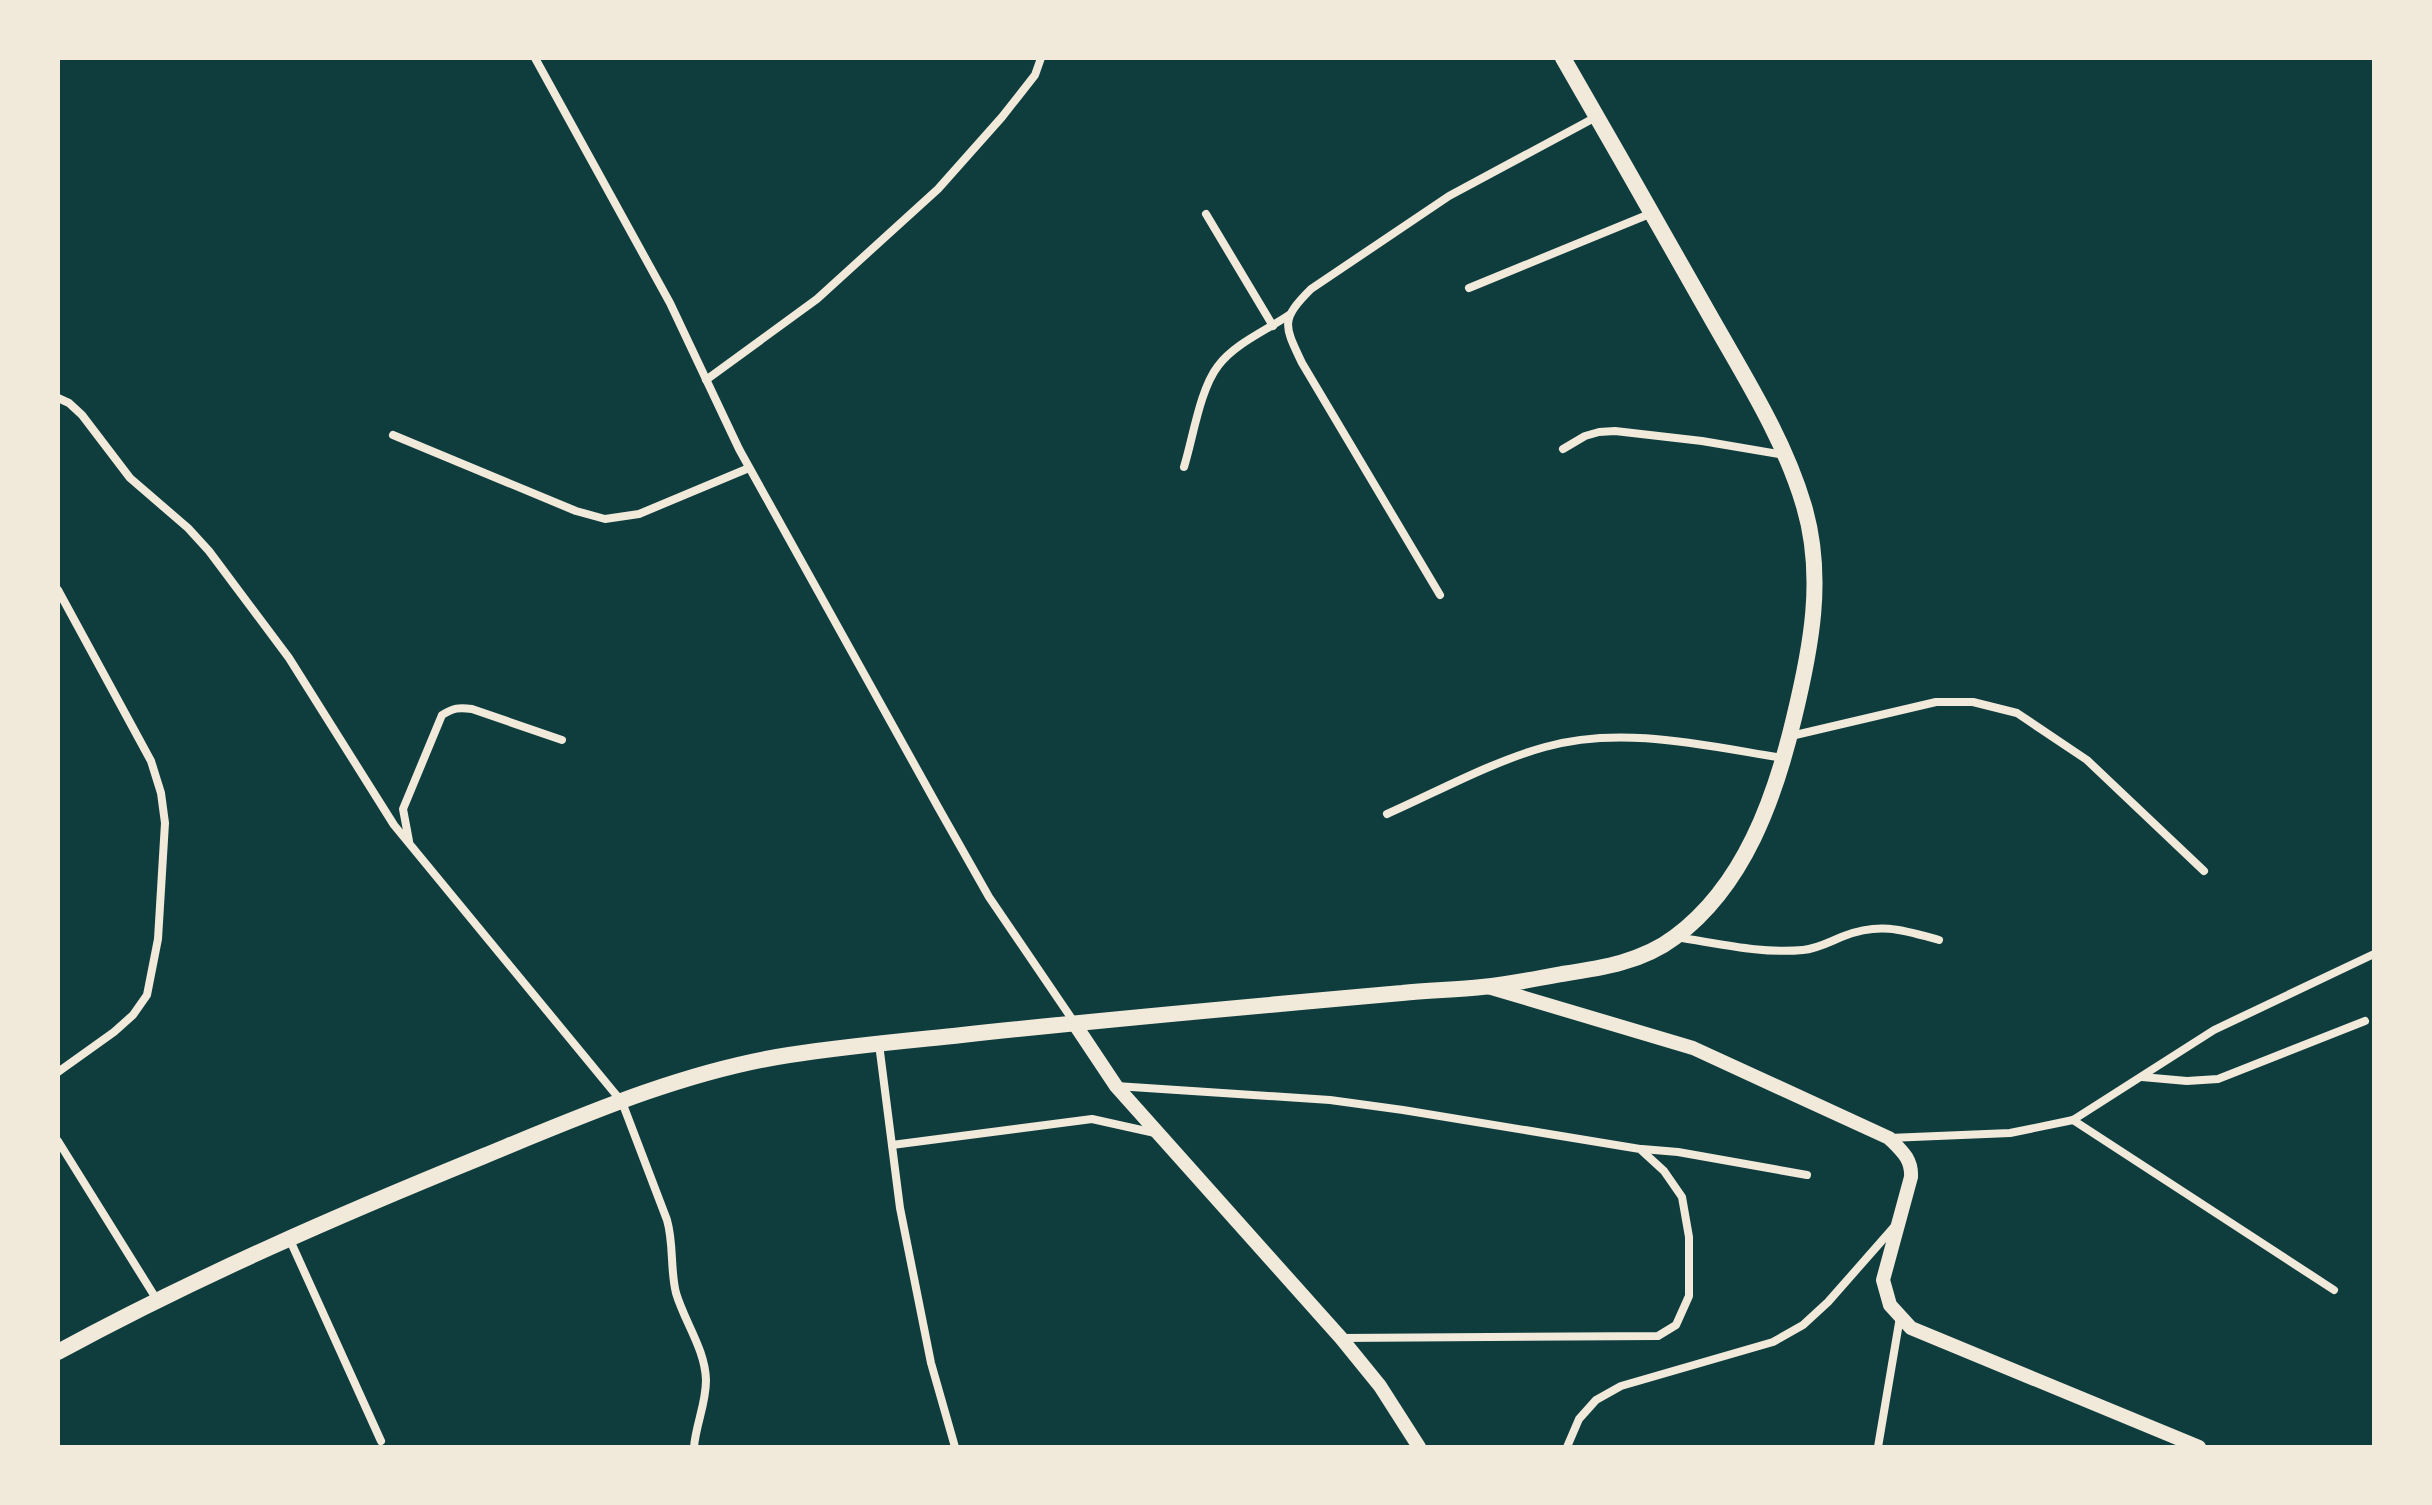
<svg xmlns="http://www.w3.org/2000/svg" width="2432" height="1505" font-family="'Asap Condensed',sans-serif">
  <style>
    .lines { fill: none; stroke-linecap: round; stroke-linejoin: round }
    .minor { stroke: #f1e9da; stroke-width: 8 }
    .tertiary { stroke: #f1e9da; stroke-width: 14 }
    .secondary { stroke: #f1e9da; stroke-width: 16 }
  </style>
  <rect width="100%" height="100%" fill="#0f3d3e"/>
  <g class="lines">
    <g class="minor">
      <path d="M535,58L670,303L739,449L938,807L989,897L1074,1022"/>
      <path d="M1206,214L1273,326"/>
      <path d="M1469,288L1652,213"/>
      <path d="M706,380L817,299L938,189L1002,117L1035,75L1041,58"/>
      <path d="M58,398L69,403L82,415L130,478L188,528L209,551L289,658L394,825L622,1102L667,1220C674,1244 670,1269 676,1293C685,1323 705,1349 706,1380C706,1404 696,1424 694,1447"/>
      <path d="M393,435L576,511L605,519L639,514L749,468"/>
      <path d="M1563,449L1585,436L1599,432L1615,431L1702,441L1784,455"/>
      <path d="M1184,467C1193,438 1200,389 1218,366C1234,344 1267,330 1289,315"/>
      <path d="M58,590L151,761L161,793L165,823L158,939L147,995L133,1015L114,1032L58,1072"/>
      <path d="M1440,595L1302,363C1284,325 1280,320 1311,289L1449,196L1596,117"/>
      <path d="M1791,736L1936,702H1973L2017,713L2087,760L2204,871"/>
      <path d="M1387,814C1439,791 1491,762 1545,747C1622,725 1707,746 1783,758"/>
      <path d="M409,841L403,809L442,715C453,708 459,707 472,709L562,740"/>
      <path d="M1675,937C1717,943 1761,954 1803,950C1817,949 1831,941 1844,936C1880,922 1903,930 1939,940"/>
      <path d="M879,1044L900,1208L931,1363L955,1447"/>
      <path d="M2142,1077L2187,1081L2218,1079L2365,1021"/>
      <path d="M1116,1086L1330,1100L1403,1110L1640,1149L1664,1171L1682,1197L1689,1237V1296L1676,1325L1658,1336L1341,1338"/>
      <path d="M2073,1120L2334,1290"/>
      <path d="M1889,1138L2010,1133L2073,1120L2214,1030L2374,954"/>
      <path d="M58,1141L157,1300"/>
      <path d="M892,1145L1092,1119L1155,1133"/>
      <path d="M1642,1149L1678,1152L1807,1175"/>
      <path d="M289,1238L381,1441"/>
      <path d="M1567,1447L1579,1419L1596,1400L1621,1386L1773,1342L1803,1325L1828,1302L1894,1227"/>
      <path d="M1878,1447L1900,1317"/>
    </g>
    <g class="tertiary">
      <path d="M1488,987L1693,1048L1889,1138C1902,1151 1912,1159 1911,1177L1883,1280L1890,1305L1911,1328L2199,1447"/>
      <path d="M1074,1023L1116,1086L1341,1338L1380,1386L1419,1447"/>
    </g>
    <path class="secondary" d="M58,1352C196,1277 339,1215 484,1156C581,1116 684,1071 789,1055C846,1046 904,1041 962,1035C1108,1019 1255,1006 1402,993C1429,990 1456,990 1482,987C1509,984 1536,979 1562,974C1602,968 1642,962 1675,937C1744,886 1775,798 1794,718C1811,648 1825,577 1804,506C1784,438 1744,376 1709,314C1661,229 1612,143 1563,58"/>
  </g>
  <rect width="2432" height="1505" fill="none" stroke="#f1e9da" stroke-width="120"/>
</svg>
